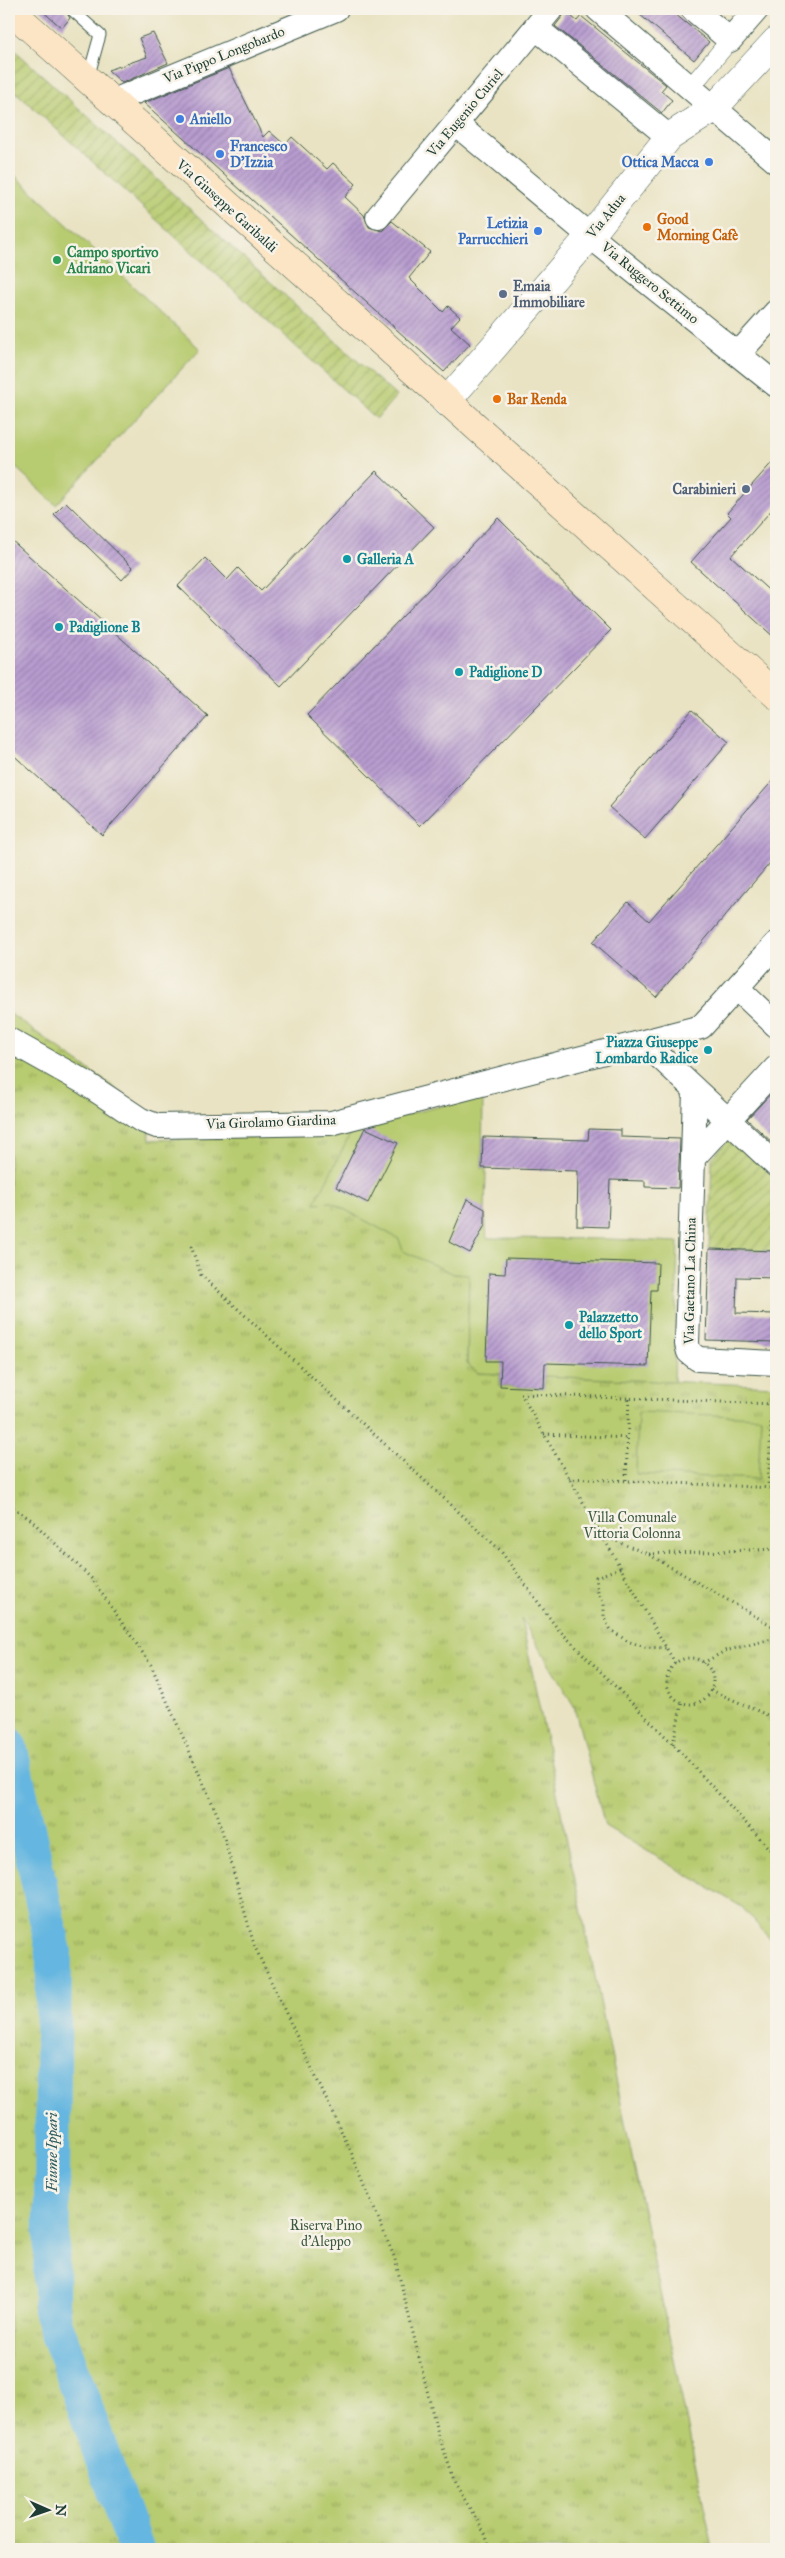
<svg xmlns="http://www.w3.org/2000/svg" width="785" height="2558" font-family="'IM FELL Great Primer',serif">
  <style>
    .grass { fill: url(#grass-tufts); stroke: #6b8452 }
    .garden { fill: url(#garden-furrows); stroke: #6b8452 }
    .pitch { fill: #b7cb6f; stroke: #6b8452 }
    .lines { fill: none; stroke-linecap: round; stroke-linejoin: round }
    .river { stroke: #65b6e0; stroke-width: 36 }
    .building { fill: url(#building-hatch) }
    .service-casing { stroke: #3d5649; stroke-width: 13 }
    .pedestrian-casing { stroke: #3d5649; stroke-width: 19 }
    .minor-casing { stroke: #3d5649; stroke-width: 26 }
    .tertiary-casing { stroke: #3d5649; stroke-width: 29 }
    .secondary-casing { stroke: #3d5649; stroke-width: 29 }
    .path { stroke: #3d5649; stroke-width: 3; stroke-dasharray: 1 4; stroke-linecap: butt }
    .service { stroke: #fff; stroke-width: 11 }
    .pedestrian { stroke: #fff; stroke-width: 18 }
    .minor { stroke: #fff; stroke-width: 24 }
    .tertiary { stroke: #fff; stroke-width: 28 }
    .secondary { stroke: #fce5c4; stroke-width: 28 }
    .shop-dot { fill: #3f7fe0; stroke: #f7f3e8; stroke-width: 2 }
    .food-dot { fill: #e8710a; stroke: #f7f3e8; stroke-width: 2 }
    .leisure-dot { fill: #2e9e5b; stroke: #f7f3e8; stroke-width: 2 }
    .service-dot { fill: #5c6f8a; stroke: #f7f3e8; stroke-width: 2 }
    .culture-dot { fill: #0f9aa8; stroke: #f7f3e8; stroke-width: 2 }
    .labels { text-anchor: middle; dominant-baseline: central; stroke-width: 5; stroke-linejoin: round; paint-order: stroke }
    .street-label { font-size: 14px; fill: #1f3d34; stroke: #f7f3e8 }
    .shop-label { font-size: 14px; font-weight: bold; fill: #366cbe; stroke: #f7f3e8; text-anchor: start }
    .food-label { font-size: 14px; font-weight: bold; fill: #c56008; stroke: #f7f3e8; text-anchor: start }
    .leisure-label { font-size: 14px; font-weight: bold; fill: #27864d; stroke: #f7f3e8; text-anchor: start }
    .service-label { font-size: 14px; font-weight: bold; fill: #4e5e75; stroke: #f7f3e8; text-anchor: start }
    .culture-label { font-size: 14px; font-weight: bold; fill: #0d838f; stroke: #f7f3e8; text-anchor: start }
    .park-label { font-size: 14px; fill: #3d5940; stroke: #f7f3e8 }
    .water-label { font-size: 15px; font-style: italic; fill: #305b5f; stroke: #f7f3e8 }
  </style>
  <defs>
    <pattern id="grass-tufts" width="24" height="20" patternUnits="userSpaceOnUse" patternTransform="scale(1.25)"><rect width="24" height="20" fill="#b7cb6f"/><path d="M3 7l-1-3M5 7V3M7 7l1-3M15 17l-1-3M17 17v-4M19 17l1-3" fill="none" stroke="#94a65c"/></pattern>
    <pattern id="garden-furrows" width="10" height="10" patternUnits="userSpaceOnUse" patternTransform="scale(1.25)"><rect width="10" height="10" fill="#b7cb6f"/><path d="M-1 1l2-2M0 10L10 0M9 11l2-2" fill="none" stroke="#94a65c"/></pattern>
    <pattern id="building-hatch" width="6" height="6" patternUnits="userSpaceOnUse" patternTransform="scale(1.25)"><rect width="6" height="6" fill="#b89cd0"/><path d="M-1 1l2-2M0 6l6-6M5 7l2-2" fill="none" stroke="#9580aa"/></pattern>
  </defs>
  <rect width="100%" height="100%" fill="#f7f3e8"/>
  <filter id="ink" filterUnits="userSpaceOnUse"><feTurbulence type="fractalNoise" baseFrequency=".02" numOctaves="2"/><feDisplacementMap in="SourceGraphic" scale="10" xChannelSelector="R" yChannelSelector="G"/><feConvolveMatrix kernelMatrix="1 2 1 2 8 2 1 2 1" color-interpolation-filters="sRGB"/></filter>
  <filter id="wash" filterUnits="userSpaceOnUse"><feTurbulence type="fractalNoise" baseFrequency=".0096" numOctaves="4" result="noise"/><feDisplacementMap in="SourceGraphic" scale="20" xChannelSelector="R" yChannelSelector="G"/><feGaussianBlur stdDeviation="1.12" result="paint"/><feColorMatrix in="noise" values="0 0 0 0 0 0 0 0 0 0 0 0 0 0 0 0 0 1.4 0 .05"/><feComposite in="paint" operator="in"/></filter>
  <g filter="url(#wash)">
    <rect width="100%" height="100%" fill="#e9e3c3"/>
    <path class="grass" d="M9,1013L147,1111L150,1140L312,1135L354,1127L331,1202L400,1239L454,1274L469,1275L467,1363L478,1373L776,1386V1456L773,1480L776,1481V1946L742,1907L605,1826L574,1706L521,1618L713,2549H9Z"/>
    <g class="garden">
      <path d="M9,45L396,396L376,419L9,86Z"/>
      <path d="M731,1137L776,1179V1251L709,1249L712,1158Z"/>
    </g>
    <g class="pitch">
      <path d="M9,170L200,349L56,505L9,461Z"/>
      <path d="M483,1096L482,1168H486L485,1215L487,1238L608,1239L678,1242L674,1382L544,1376V1388L500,1386V1374L478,1373L467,1364L469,1275L454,1274L403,1251L399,1239L331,1202L315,1203L354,1127Z"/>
      <path d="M638,1412L761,1417L758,1479L636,1474Z"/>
    </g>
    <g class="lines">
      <path class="river" d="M9,1745L54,1952L51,2313L136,2549"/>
    </g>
    <g id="blocks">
      <g class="building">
        <path d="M40,9H64L70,18L62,28Z"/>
        <path d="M633,9H669L709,42L694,60Z"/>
        <path d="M566,12L577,21L581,16L666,85L661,91L672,100L662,113L555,26Z"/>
        <path d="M153,33L168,63L122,83L108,70L147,57L139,38Z"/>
        <path d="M229,68L263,137L269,131L285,145L292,137L327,169L333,163L356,184L345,197L364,215L369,227L382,231L392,221L430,252L409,278L443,312L448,306L460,317L451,327L470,344L444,372L144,103Z"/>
        <path d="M776,458V505L731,556L776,597V639L691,562L731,517L727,513Z"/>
        <path d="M376,471L434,527L281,686L178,586L205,558L227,580L238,568L261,591Z"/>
        <path d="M66,502L133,568L122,580L54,514Z"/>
        <path d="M498,518L611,630L420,826L307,715Z"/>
        <path d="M9,538L208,716L102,835L9,751Z"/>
        <path d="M692,710L729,742L645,839L609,807Z"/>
        <path d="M776,777V856L656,997L593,942L628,902L649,921Z"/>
        <path d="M776,1088V1146L747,1119Z"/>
        <path d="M365,1128L398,1143L368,1203L336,1187Z"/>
        <path d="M589,1129L621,1130V1137L680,1139L678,1188L645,1187V1181L610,1180L608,1227L577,1226L578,1171L482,1168L483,1137L588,1140Z"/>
        <path d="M467,1199L485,1209V1225L470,1253L449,1242Z"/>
        <path d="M709,1249L776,1251V1278L737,1277L736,1313L776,1314V1342L706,1340Z"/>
        <path d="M506,1258L658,1263L657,1290H651L648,1366L545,1363L544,1388L500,1386L501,1361H486L489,1273L505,1274Z"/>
      </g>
    </g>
  </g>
  <g filter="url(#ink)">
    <use href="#blocks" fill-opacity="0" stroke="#3d5649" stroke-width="1"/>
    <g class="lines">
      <g class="service-casing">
        <path id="service" d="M71,9L100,35L88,78"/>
      </g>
      <g class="pedestrian-casing">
        <path id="pedestrian" d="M690,88L730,40"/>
      </g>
      <g class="minor-casing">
        <g id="minor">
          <path d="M598,9L776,161"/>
          <path d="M693,9L730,40L757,9"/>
          <path d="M536,28L669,137"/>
          <path d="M111,102L336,9"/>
          <path d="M456,124L590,236L776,385"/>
          <path d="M378,217L551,9"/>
          <path d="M738,354L776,312"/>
          <path d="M737,988L776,1025"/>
          <path d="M9,1040L84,1082L141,1120L157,1126L331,1123L701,1027L776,944"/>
          <path d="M645,1043L776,1165"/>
          <path d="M776,1068L693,1158L687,1344L689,1352L698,1359L776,1363"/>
          <path d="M693,1158L695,1090"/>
        </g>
      </g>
      <g class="tertiary-casing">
        <path id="tertiary" d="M446,402L590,236L669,137L714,108L776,41"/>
      </g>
      <g class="secondary-casing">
        <path id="secondary" d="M9,9L776,695"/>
      </g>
      <g class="path">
        <path d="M191,1246L201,1275L500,1550L557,1628L673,1744L776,1856"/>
        <path d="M544,1434L628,1438"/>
        <path d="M569,1478L776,1488"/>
        <path d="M626,1480L629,1398"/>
        <path d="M9,1505L30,1519L92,1579L151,1665L218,1816L254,1945L351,2152L395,2259L436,2427L455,2483L485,2534L490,2549"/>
        <path d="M603,1536L648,1554L776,1628"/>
        <path d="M649,1554L776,1549"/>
        <path d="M620,1568L596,1577L598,1593L604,1604V1618L611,1630L627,1641L645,1647L666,1648"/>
        <circle cx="690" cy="1681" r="23"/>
        <path d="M675,1663L521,1394L772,1404L768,1487"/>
        <path d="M703,1663L725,1651L776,1638"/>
        <path d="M711,1690L776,1719"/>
        <path d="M673,1744L682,1702"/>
      </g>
      <use href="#service" class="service"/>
      <use href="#pedestrian" class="pedestrian"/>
      <use href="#minor" class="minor"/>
      <use href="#tertiary" class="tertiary"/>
      <use href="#secondary" class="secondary"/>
    </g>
  </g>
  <g class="shop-dot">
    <circle cx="180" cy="119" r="5"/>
    <circle cx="220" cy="154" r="5"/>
    <circle cx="709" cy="162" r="5"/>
    <circle cx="538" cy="231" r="5"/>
  </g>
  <g class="food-dot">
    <circle cx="647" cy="227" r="5"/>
    <circle cx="497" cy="399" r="5"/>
  </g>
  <circle class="leisure-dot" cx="57" cy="260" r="5"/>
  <g class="service-dot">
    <circle cx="503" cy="294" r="5"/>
    <circle cx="746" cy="489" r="5"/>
  </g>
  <g class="culture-dot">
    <circle cx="347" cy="559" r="5"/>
    <circle cx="59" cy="627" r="5"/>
    <circle cx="459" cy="672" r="5"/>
    <circle cx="708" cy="1050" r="5"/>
    <circle cx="569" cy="1325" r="5"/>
  </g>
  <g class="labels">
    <g class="street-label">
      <text transform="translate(224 55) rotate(-22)">Via Pippo Longobardo</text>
      <text transform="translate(465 113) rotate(-50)">Via Eugenio Curiel</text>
      <text transform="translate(227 206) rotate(42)">Via Giuseppe Garibaldi</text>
      <text transform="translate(606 216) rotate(-51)">Via Adua</text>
      <text transform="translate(650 283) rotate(39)">Via Ruggero Settimo</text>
      <text transform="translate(271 1122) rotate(-2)">Via Girolamo Giardina</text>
      <text transform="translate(690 1281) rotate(-89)">Via Gaetano La China</text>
    </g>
    <g class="shop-label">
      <text x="190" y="119">Aniello</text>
      <text x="230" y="146">Francesco<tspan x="230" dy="16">D'Izzia</tspan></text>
      <text x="699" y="162" text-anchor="end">Ottica Macca</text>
      <text x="528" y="223" text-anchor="end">Letizia<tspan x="528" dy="16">Parrucchieri</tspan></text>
    </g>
    <g class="food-label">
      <text x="657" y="219">Good<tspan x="657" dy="16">Morning Cafè</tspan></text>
      <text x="507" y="399">Bar Renda</text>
    </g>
    <g class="leisure-label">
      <text x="67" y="252">Campo sportivo<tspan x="67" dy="16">Adriano Vicari</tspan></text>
    </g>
    <g class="service-label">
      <text x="513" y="286">Emaia<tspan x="513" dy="16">Immobiliare</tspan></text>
      <text x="736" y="489" text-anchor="end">Carabinieri</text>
    </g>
    <g class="culture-label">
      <text x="357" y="559">Galleria A</text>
      <text x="69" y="627">Padiglione B</text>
      <text x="469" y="672">Padiglione D</text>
      <text x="698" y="1042" text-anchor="end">Piazza Giuseppe<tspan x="698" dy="16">Lombardo Radice</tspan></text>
      <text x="579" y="1317">Palazzetto<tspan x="579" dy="16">dello Sport</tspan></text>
    </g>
    <g class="park-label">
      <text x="632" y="1517">Villa Comunale<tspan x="632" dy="16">Vittoria Colonna</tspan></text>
      <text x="326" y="2225">Riserva Pino<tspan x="326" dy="16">d'Aleppo</tspan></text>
    </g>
    <g class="water-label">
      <text transform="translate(52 2152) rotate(-90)">Fiume Ippari</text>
    </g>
  </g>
  <rect width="785" height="2558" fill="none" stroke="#f7f3e8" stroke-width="30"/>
  <g transform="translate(48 2510) rotate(92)" stroke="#f7f3e8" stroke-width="4" paint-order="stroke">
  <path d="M0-4L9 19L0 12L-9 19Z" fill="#1f3d34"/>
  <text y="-8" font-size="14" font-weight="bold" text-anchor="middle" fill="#1f3d34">N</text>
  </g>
</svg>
